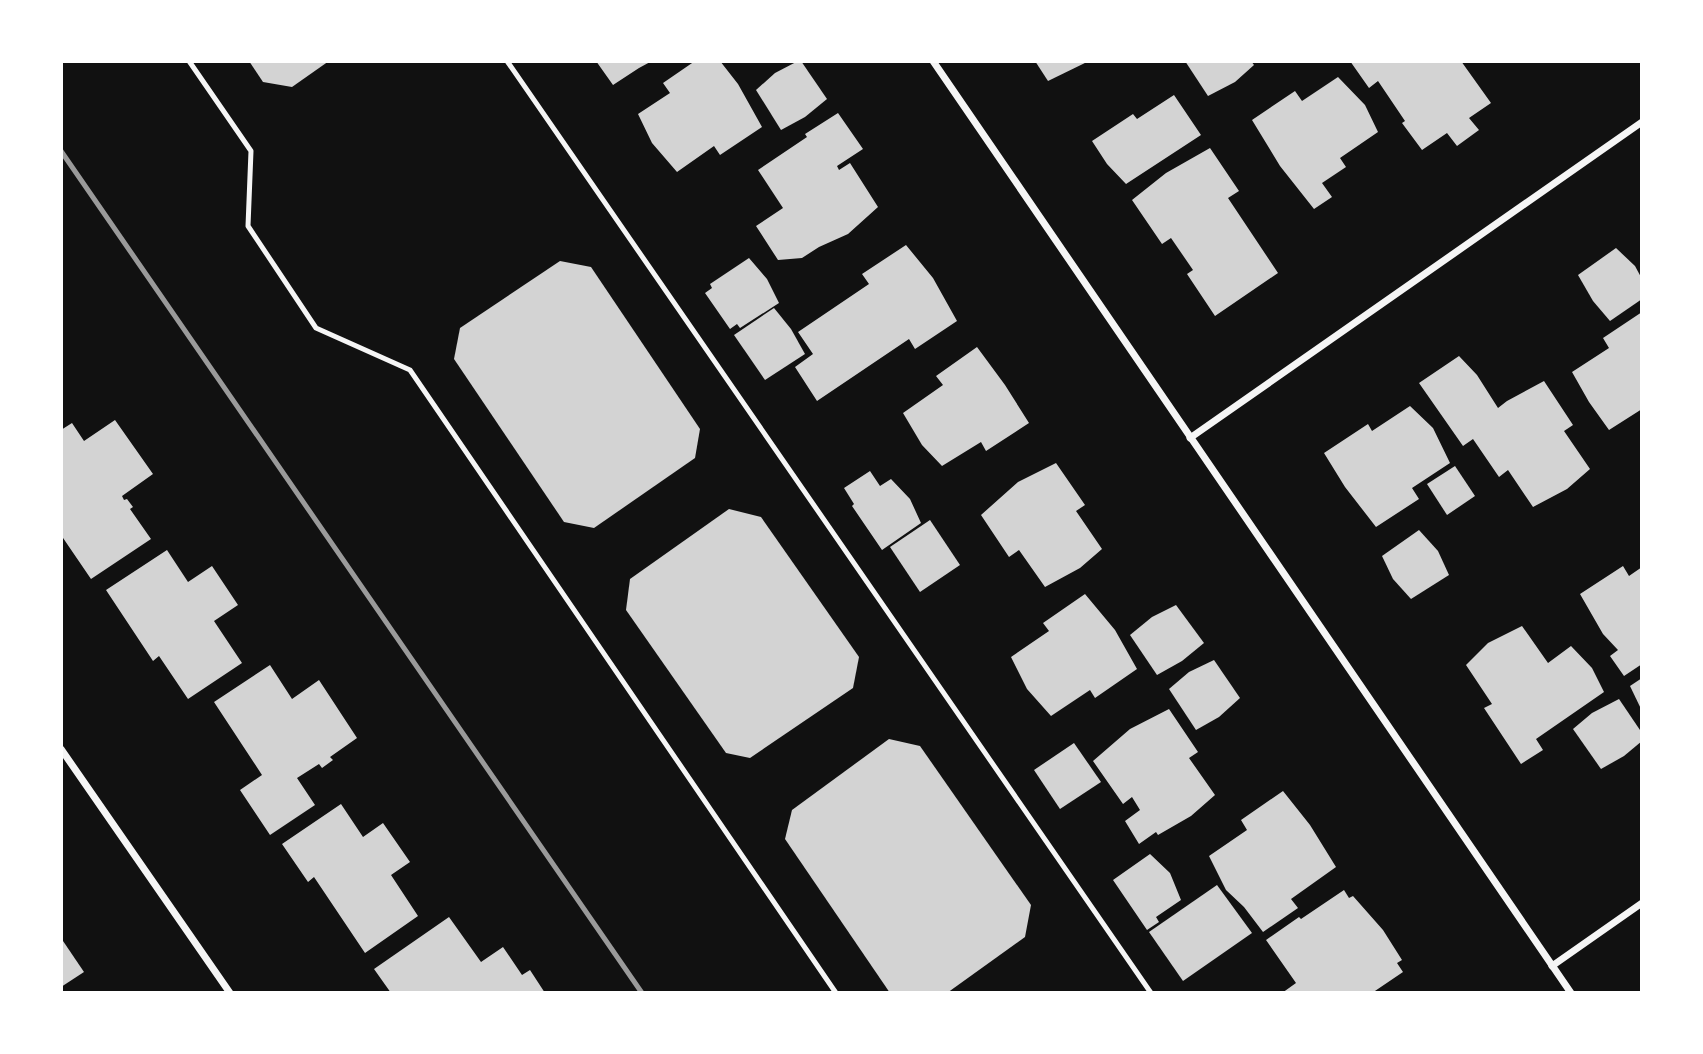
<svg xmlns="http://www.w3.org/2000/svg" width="1703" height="1054" font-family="'PT Sans',sans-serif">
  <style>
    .building { fill: #d3d3d3 }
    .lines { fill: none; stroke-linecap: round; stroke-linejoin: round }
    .service { stroke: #f5f5f5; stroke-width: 5 }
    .minor { stroke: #f5f5f5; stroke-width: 7 }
    .rail { stroke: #9a9a9a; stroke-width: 5 }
  </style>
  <rect width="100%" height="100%" fill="#111"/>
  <g class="building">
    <path d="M249,61H329L292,87L263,82Z"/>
    <path d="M596,61H652L639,68L613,85Z"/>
    <path d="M695,61H720L738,84L762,127L720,155L714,146L677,172L652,143L638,114L670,93L663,83Z"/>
    <path d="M798,61H801L827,99L805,117L781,130L756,90L775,73Z"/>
    <path d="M1035,61H1089L1048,81Z"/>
    <path d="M1185,61H1251L1254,65L1235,82L1208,96Z"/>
    <path d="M1350,61H1461L1491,103L1469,118L1479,130L1457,146L1447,133L1422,150L1402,123L1405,121L1378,81L1369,88Z"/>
    <path d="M1338,77L1365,105L1378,132L1340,158L1346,167L1322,183L1332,197L1314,209L1280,166L1252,120L1295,91L1302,101Z"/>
    <path d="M1174,95L1201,135L1126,184L1107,164L1092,141L1133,114L1137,119Z"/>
    <path d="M838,113L863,149L837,166L839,170L850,163L878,207L848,234L819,247L802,258L778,260L756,226L783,208L758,170L807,137L805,134Z"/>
    <path d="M1210,148L1239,191L1228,198L1278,273L1215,316L1187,274L1193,270L1171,238L1162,244L1132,200L1166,173Z"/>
    <path d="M906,245L933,278L957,321L915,349L909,339L817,401L795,367L813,354L798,332L869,284L862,274Z"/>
    <path d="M1616,248L1635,266L1642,279V299L1610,321L1593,301L1578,275Z"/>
    <path d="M749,258L767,279L779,303L740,328L737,324L730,329L705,293L712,288L710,284Z"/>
    <path d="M560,261L591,267L700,429L695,458L594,528L564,522L454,359L460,328Z"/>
    <path d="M774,308L791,329L805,354L765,380L734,335Z"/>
    <path d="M1642,312V409L1609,430L1589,402L1572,372L1609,348L1603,338Z"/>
    <path d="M977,347L1005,385L1029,423L986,451L981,442L942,466L922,445L903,413L943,385L936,376Z"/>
    <path d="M1459,356L1477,375L1498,408L1507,401L1544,381L1573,425L1564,431L1590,469L1567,489L1533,507L1508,470L1499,477L1473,439L1463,446L1419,383Z"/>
    <path d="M1410,406L1433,428L1450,463L1412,488L1419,499L1376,527L1345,487L1324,453L1368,424L1372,431Z"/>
    <path d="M115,420L153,474L122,496L124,500L127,499L133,507L130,509L151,539L91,579L61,535V430L72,423L84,441Z"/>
    <path d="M1056,463L1085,505L1076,511L1102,549L1080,568L1045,587L1019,550L1009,557L981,515L1018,482Z"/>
    <path d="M1455,466L1475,496L1447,515L1427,484Z"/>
    <path d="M870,471L880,486L891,479L910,499L921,523L882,550L852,506L854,504L844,488Z"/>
    <path d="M729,509L761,517L859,657L853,688L750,758L726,753L626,610L630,579Z"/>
    <path d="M930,520L960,565L920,592L890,547Z"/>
    <path d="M1419,530L1438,551L1449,575L1411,599L1393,579L1382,556Z"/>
    <path d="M167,550L188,582L212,566L238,605L214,621L242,663L188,699L159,656L153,661L106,590Z"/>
    <path d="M1623,566L1629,576L1642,567V664L1624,676L1610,656L1618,650L1603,634L1580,594Z"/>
    <path d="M1085,594L1115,630L1137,669L1095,698L1090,690L1051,716L1027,689L1011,657L1049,631L1043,623Z"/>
    <path d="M1176,605L1204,643L1182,661L1157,675L1130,635L1152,617Z"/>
    <path d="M1522,626L1548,663L1571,646L1592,668L1604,692L1536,739L1543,750L1521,764L1484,708L1492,704L1466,665L1488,643Z"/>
    <path d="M1214,660L1240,698L1219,717L1196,730L1169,689L1189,672Z"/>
    <path d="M270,665L292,699L319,680L357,738L330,757L333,760L322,768L319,764L297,778L315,805L270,835L240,790L262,775L214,702Z"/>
    <path d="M1642,678V711L1630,686Z"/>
    <path d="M1619,699L1642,733V741L1624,756L1601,769L1573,729L1592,713Z"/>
    <path d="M1169,709L1198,752L1189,758L1215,795L1191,816L1158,835L1156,832L1139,844L1125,821L1140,810L1132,797L1123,804L1093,761L1130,729Z"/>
    <path d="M889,739L920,746L1031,905L1025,937L947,993H890L785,839L792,810Z"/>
    <path d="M1074,743L1101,782L1060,809L1034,770Z"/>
    <path d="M1283,791L1310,825L1336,867L1291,899L1298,908L1263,932L1244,907L1226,890L1209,856L1247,830L1241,820Z"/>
    <path d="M341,804L363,837L383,823L410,862L391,875L418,916L365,953L314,877L308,882L282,844Z"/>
    <path d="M1150,854L1170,873L1181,900L1156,917L1159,922L1147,930L1113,880Z"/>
    <path d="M1217,885L1252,933L1183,981L1149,932Z"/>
    <path d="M1344,890L1349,898L1353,896L1383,930L1402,960L1397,963L1403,972L1372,993H1282L1296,983L1266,940L1299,917L1301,919Z"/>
    <path d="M449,917L481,962L503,947L522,975L530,970L545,993H391L374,969Z"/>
    <path d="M61,938L84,972L61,987Z"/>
  </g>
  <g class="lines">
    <g class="service">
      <path d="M189,61L251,151L248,226L316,328L410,370L836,993"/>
      <path d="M507,61L1151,993"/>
    </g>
    <g class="minor">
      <path d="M933,61L1571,993"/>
      <path d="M1190,438L1642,122"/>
      <path d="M61,749L230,993"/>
      <path d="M1552,966L1642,903"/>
    </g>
    <path class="rail" d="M61,151L642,993"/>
  </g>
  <rect width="1703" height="1054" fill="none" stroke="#ffffff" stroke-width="126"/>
</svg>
